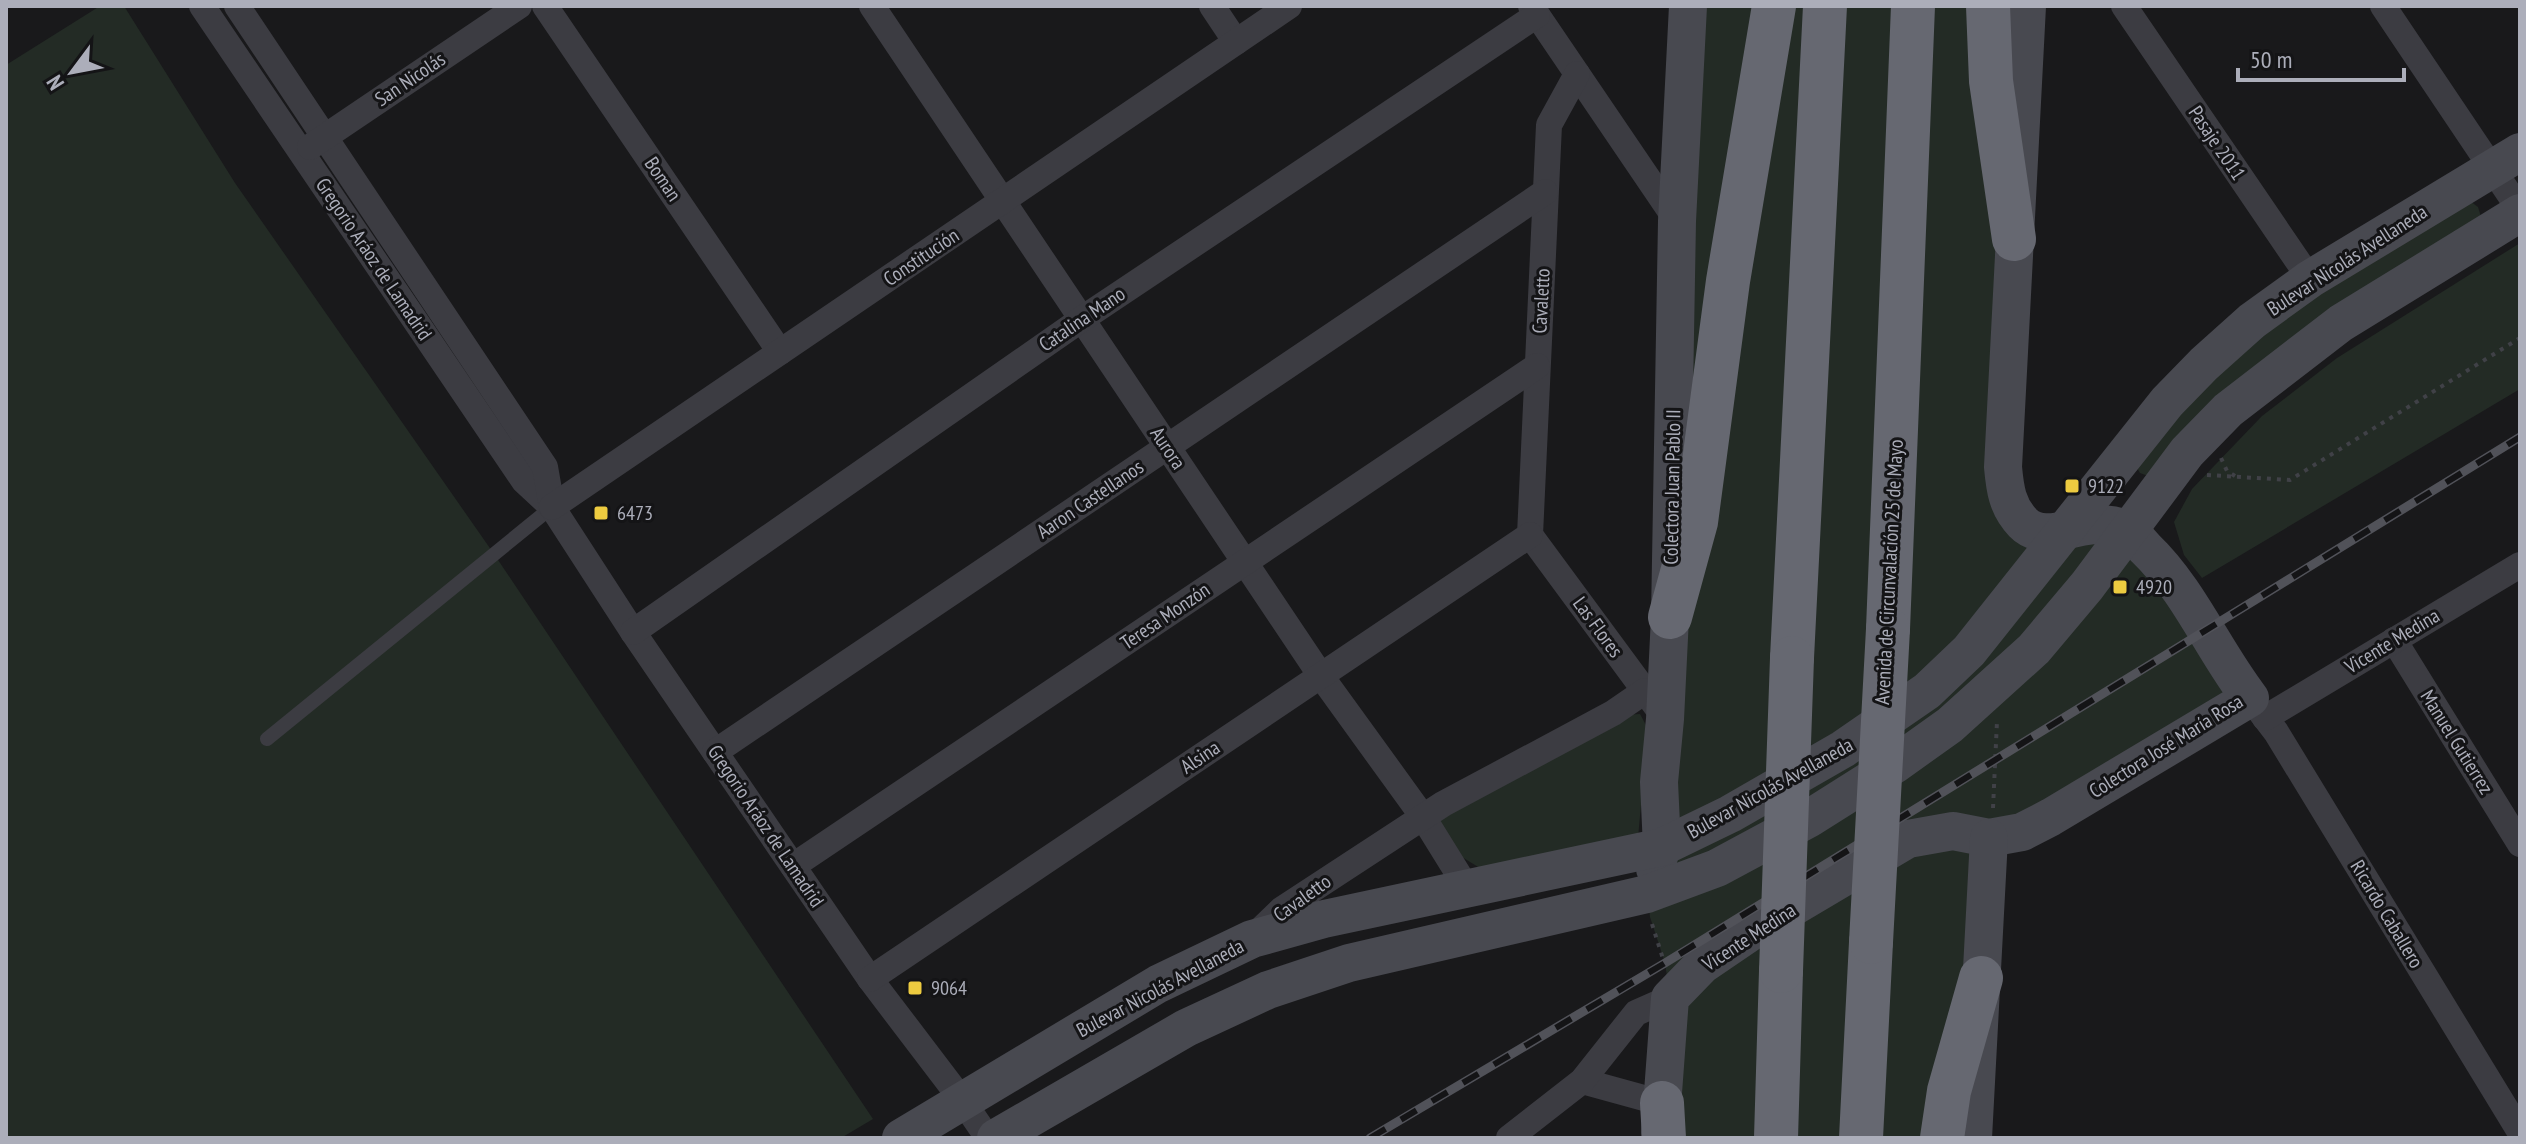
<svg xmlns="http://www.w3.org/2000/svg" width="2526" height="1144" font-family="'PT Sans Narrow',sans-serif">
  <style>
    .green { fill: #232b25 }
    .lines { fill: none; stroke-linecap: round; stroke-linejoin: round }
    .path { stroke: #404147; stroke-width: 4; stroke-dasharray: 4 6; stroke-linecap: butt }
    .lane { stroke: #3c3c42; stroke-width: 14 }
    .street { stroke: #3c3c42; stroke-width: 26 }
    .secondary { stroke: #484950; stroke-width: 38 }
    .highway { stroke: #666871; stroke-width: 44 }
    .rail-casing { stroke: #515259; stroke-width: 9 }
    .rail { stroke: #141416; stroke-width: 6; stroke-dasharray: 18; stroke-linecap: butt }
    .highway-bridge { stroke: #666871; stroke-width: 44 }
    .poi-dot { fill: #edcb40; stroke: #141416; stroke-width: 3 }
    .labels { text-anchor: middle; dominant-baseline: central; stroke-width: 6; stroke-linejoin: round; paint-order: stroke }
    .street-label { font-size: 20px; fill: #acaeba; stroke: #141416 }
    .poi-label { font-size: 20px; fill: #acaeba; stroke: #141416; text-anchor: start }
  </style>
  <rect width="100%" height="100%" fill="#19191b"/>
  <g class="green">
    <path d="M100,6H124L235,183L494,554L873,1119L841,1138H6V65Z"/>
    <path d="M1688,6H2027L2014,513L2107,523L2250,698L1989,838L1973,1138H1659L1670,998L1665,963L1650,917L1647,894Z"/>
    <path d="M2470,201L2478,207L2482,220L2151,477L2140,473L2134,463L2249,338Z"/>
    <path d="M2520,243V389L2202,578L2184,555L2174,522L2192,489L2262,416L2337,358Z"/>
    <path d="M1640,714L1648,729L1638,838L1483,870L1462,857L1437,819L1625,715Z"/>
  </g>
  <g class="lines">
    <g class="path">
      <path d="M2221,458L2227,471L2235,476"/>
      <path d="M2207,475L2290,480L2520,338"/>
      <path d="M1993,808L1997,721"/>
      <path d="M1652,924L1664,962"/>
    </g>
    <path class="lane" d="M267,739L552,507"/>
    <g class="street">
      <path d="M202,6L524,481L552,507L633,632L870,979L962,1100L988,1138"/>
      <path d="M237,6L545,467L552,507"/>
      <path d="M545,6L780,352"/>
      <path d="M872,6L1321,676L1423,817L1467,888"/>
      <path d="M1212,6L1236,42"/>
      <path d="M1531,6L1677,221"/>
      <path d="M2124,6L2310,279"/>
      <path d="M2383,6L2520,210"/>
      <path d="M310,147L519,6"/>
      <path d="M552,507L1289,6"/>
      <path d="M1530,535L1549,125L1577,74"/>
      <path d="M1530,535L1656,706"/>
      <path d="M633,632L1082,319L1537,15"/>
      <path d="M2394,640L2520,844"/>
      <path d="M2250,698L2276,732L2520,1132"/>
      <path d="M2265,718L2520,565"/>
      <path d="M715,752L1545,192"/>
      <path d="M793,866L1537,366"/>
      <path d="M1254,936L1281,910L1443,804L1613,713L1645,691"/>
      <path d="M870,979L1530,535"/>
      <path d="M1582,1081L1662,1103"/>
      <path d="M1509,1138L1582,1081L1636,1013L1670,998"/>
    </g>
    <g class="secondary">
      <path d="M1655,869L1662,847L1659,782L1665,719L1670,617L1677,221L1688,6"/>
      <path d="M1660,1133L1670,998L1702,965L1749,933L1908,839L1953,831L1989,838L2022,832L2051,817L2250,698C2213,650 2189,590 2145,548C2140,542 2134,535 2128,531C2094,510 2048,549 2023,523C2007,506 2005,489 2003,467L2027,6"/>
      <path d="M901,1138L1158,984L1252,939L1324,919L1662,847L1730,814L1843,749L1927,691L1969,651L2167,402L2204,364L2252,321L2310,279L2520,152"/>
      <path d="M996,1138L1186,1028L1268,990L1349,963L1647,894L1717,868L1810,818L1894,765L1950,725L2034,649L2087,586L2187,452L2228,410L2341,323L2520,213"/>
      <path d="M1973,1138L1989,838"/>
    </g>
    <g class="highway">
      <path d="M1988,6L1991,81L2014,239"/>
      <path d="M1670,617L1696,522L1728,281L1774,6"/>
      <path d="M1888,629L1913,6"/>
      <path d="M1792,658L1825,6"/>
      <path d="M1662,1103L1664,1138"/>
      <path d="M1776,1138L1781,971"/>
      <path d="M1861,1138L1871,942"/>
      <path d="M1942,1138L1949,1091L1981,978"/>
    </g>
    <g class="rail-casing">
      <path id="rail" d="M1370,1138L1665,963L2520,437"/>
    </g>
    <use href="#rail" class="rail"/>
    <g class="highway-bridge">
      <path d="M1871,942L1888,629"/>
      <path d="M1781,971L1792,658"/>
    </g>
  </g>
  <g class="poi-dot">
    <rect x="2064" y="478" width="16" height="16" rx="4"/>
    <rect x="593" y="505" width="16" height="16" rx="4"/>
    <rect x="2112" y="579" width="16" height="16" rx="4"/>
    <rect x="907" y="980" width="16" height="16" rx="4"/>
  </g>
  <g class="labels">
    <g class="street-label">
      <text transform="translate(410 79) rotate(-34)">San Nicolás</text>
      <text transform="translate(2217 143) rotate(56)">Pasaje 2011</text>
      <text transform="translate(663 179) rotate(56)">Boman</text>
      <text transform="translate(921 257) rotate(-34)">Constitución</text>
      <text transform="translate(374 259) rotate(56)">Gregorio Aráoz de Lamadrid</text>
      <text transform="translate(2347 260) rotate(-33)">Bulevar Nicolás Avellaneda</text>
      <text transform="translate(1541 301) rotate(-87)">Cavaletto</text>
      <text transform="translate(1082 319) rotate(-34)">Catalina Mano</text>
      <text transform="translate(1168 448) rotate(56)">Aurora</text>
      <text transform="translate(1672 487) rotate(-89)">Colectora Juan Pablo II</text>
      <text transform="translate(1090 499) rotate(-34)">Aaron Castellanos</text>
      <text transform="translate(1889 572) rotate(-87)">Avenida de Circunvalación 25 de Mayo</text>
      <text transform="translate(1165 616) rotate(-34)">Teresa Monzón</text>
      <text transform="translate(1598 627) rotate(54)">Las Flores</text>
      <text transform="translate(2392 641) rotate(-31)">Vicente Medina</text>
      <text transform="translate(2457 742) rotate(58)">Manuel Gutierrez</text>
      <text transform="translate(2166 746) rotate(-32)">Colectora José María Rosa</text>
      <text transform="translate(1200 757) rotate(-34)">Alsina</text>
      <text transform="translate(1770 788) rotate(-29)">Bulevar Nicolás Avellaneda</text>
      <text transform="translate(766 826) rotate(56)">Gregorio Aráoz de Lamadrid</text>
      <text transform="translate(1302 898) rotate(-36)">Cavaletto</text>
      <text transform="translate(2387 914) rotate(59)">Ricardo Caballero</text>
      <text transform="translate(1749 937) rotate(-33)">Vicente Medina</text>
      <text transform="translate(1160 988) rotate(-28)">Bulevar Nicolás Avellaneda</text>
    </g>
    <g class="poi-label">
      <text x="2088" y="486">9122</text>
      <text x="617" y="513">6473</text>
      <text x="2136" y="587">4920</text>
      <text x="931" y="988">9064</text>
    </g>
  </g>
  <rect width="2526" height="1144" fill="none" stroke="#acaeba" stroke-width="16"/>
  <g transform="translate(72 72) rotate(238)" stroke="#141416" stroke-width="6" paint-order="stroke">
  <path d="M0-6L14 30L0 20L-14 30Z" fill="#acaeba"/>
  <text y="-12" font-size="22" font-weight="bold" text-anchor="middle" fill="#acaeba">N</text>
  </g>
  <path d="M2238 68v12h166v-12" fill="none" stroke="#acaeba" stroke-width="4"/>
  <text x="2250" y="68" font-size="24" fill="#acaeba" stroke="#141416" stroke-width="6" paint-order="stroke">50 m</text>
</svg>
